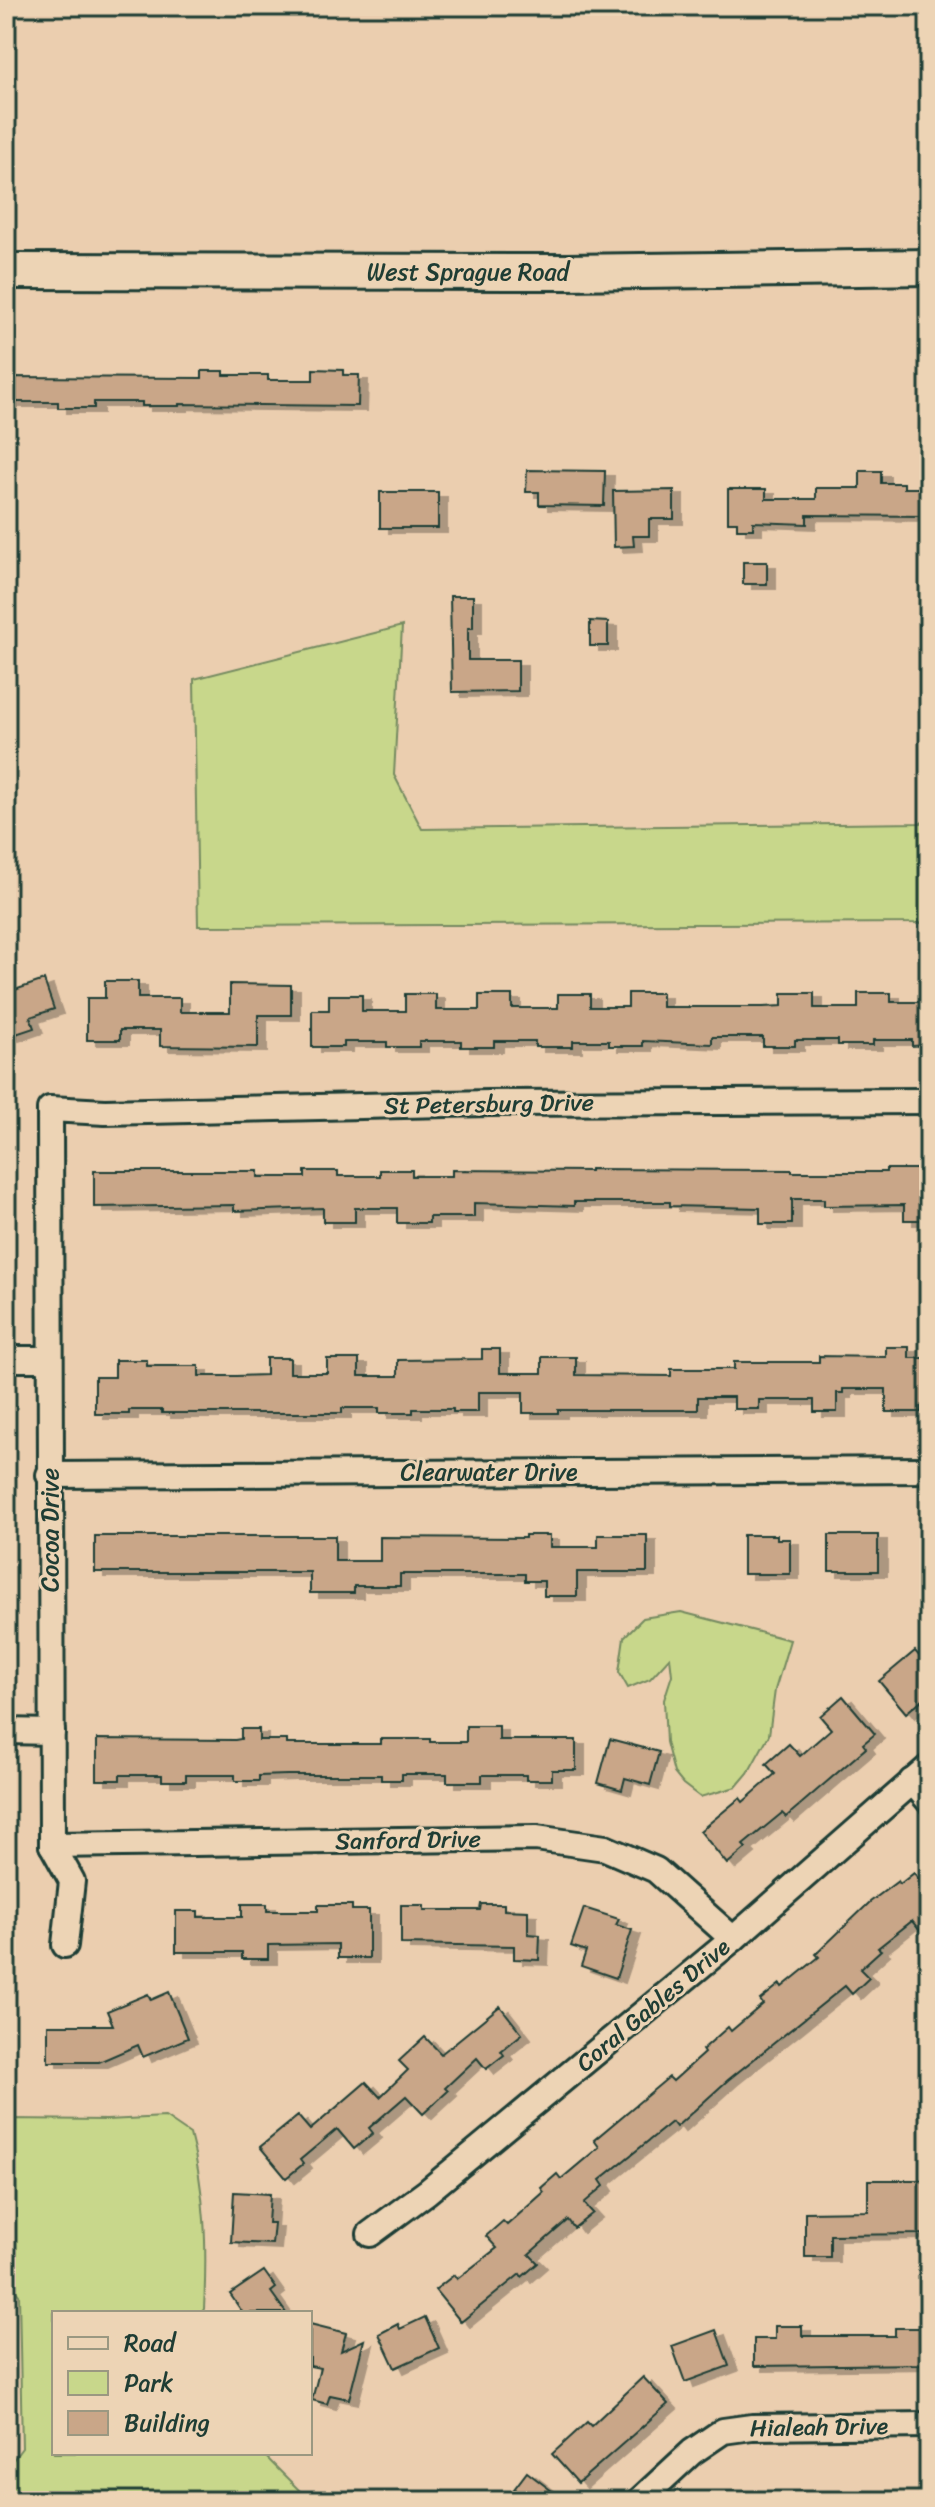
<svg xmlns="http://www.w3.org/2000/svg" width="935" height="2507" font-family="Sriracha,sans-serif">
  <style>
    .green { fill: #c8d78b; stroke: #748a60; stroke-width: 2 }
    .building { fill: #c9a688; stroke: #1f3d34; stroke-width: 2; filter: url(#shadow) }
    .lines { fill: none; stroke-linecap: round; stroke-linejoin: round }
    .street-casing { stroke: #1f3d34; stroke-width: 30 }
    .secondary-casing { stroke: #1f3d34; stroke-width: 40 }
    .street { stroke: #edd4b5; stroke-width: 24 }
    .secondary { stroke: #edd4b5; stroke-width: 34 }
    .labels { text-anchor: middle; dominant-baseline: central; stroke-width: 6; stroke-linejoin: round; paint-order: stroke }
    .street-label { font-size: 24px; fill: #1f3d34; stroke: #edd4b5 }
  </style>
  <defs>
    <filter id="shadow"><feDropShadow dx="9" dy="5" stdDeviation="0" flood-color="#0004"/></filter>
  </defs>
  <rect width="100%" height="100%" fill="#ebceaf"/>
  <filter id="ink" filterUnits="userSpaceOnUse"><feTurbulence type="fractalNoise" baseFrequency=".0125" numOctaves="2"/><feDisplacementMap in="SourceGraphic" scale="16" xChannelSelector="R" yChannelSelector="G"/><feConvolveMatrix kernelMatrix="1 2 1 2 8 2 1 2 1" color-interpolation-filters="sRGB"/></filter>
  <g filter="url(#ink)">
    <g class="green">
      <path d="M402,626L394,775L422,829L921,823L929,818V923L198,926L194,679Z"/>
      <path d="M681,1612L790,1640L775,1690L769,1735L748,1773L736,1787L700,1797L683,1784L674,1773L666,1742L664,1700L672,1675L670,1657L650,1679L628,1688L619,1672L624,1637L643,1618Z"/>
      <path d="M165,2117L190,2134C206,2193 207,2249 204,2309L201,2313H54V2453H262L310,2501H6V2469L22,2448L19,2295L6,2280V2171H15L6,2162V2122L9,2119L107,2120Z"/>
    </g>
    <g class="building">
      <path d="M313,369L343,370V375H359L358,406L179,404V406H142V402H94V408H58V402H6V377L202,378V371H224V375H268V380H313Z"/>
      <path d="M527,470L605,471L604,506L539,505V492H526Z"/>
      <path d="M860,471H881V483H904V488H926V516L807,515V524L753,522V529H737V522H728V489H766V499H816V488H860Z"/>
      <path d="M674,490V519H649V536H633L634,546L614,547L613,491Z"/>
      <rect x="380" y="492" width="58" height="36"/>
      <rect x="743" y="562" width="24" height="22"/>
      <path d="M450,596H473V628H468V660H518V691L452,692Z"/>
      <path d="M590,621L608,622V646H590Z"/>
      <path d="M44,980L54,1009L30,1017L34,1028L10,1036L6,1024V993Z"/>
      <path d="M105,981H138V998H180V1012H230V984L291,985V1015H258V1047L160,1046V1030H120V1040H87V998H105Z"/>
      <path d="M628,993H662V1007H763L782,1006V993H814V1008H858V993H891V1002H929V1045L912,1046V1040H873V1045H838V1040H795V1046H763V1037H712V1044L643,1041V1046H609V1041H573V1047H535V1041H494V1047H461V1041H419V1047H387V1042H344V1047H312V1010H329V995H362V1011H405V994H436V1010H479V995H512V1008H558V994H590V1007H628Z"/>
      <path d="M590,1169L792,1170V1172H886V1169H918V1175H929V1220H904V1205L824,1206V1199H792V1224H760V1208L670,1206V1202H574V1206L474,1203V1217H429V1223H397V1208H355V1222H323V1208L234,1211V1205L94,1207V1171H258V1177H305V1171H338V1176H380V1170H412V1176H452V1170L590,1171Z"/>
      <path d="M886,1347H909V1358H929V1407H921V1412H886V1389H843V1393H837V1412H814V1400H759V1409H734V1397H698V1410H558V1413H523V1392H478V1412H453V1409H413V1413H379V1408H342V1413H162V1410H129V1414H95V1377H115V1360H147V1366H199V1376H236L266,1375V1358H290V1373H327V1359H359V1376H398V1360L482,1359V1349H500V1373H542V1357H576V1375L671,1376V1369H734V1362H819V1356L886,1357Z"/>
      <path d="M525,1535H550V1547H598V1535H647V1572H577V1596H544V1581H525V1574H400V1586H354V1593H310V1572H95V1536H335V1561H380V1537L525,1538Z"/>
      <path d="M743,1535H777V1539H790V1574H743Z"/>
      <rect x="829" y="1535" width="49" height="36"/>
      <path d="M915,1651L929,1667V1694L906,1713L879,1681Z"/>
      <path d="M843,1696L875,1734L863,1744L866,1748L786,1817L782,1813L743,1845L746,1848L727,1864L700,1831L740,1798L743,1802L775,1774L766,1764L789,1744L800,1756L831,1729L820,1716Z"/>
      <path d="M466,1726H499V1740H576V1770H552V1780H526V1775H482V1782H447V1774H402V1780H381V1775H287L259,1776V1781H235V1775H186V1781H162V1775H120V1780H97V1739L235,1740L241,1739V1729H259V1740H287V1744H381V1739H430V1742H466Z"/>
      <path d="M610,1739L659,1752L650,1785L625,1778L622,1790L598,1783Z"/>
      <path d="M914,1873L929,1891V1942L912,1921L878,1948L881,1950L860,1969L869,1978L852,1994L845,1986L728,2080L676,2127L672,2122L600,2180L604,2186L584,2203L593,2213L574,2228L568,2220L529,2254L538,2263L522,2277L520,2274L461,2322L435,2290L454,2275L457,2279L497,2248L486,2236L503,2221L507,2225L544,2192L541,2188L557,2174L561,2179L599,2147L594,2140L669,2077L673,2081L704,2053L702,2050L728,2027L731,2031L763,2004L760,2000L780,1984L782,1987L819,1957L816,1954L870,1902L898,1881L900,1884Z"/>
      <path d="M242,1904H267V1911H318V1905H352V1910H369V1958H338V1944L268,1945V1959H242V1952H176V1911H198V1917H242Z"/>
      <path d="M481,1904H504V1910L528,1911V1934L540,1935L539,1960L514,1959V1946L401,1944V1905H424V1910H480Z"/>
      <path d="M584,1908L619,1919L616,1925L632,1930L616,1978L581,1966L586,1951L571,1946Z"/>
      <path d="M169,1992L188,2038L143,2057L138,2045L99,2062H48V2025H113L107,2011L148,1994L151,2000Z"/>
      <path d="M500,2006L522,2034L501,2051L504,2055L486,2069L477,2058L445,2088L448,2091L423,2114L406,2096L369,2128L373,2133L354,2149L337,2129L300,2160L303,2164L286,2178L260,2147L298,2116L310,2130L366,2082L380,2097L408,2070L399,2061L425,2037L441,2054Z"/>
      <path d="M868,2180H925V2234L830,2235V2257H805V2212L868,2211Z"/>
      <path d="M234,2192L270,2194L268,2223H274L272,2244L231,2242Z"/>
      <path d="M264,2271L276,2288L271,2292L286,2313H243L230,2294Z"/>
      <path d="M425,2317L439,2348L395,2368L379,2334L398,2324L400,2329Z"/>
      <path d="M310,2324L346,2333L341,2351L364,2340L349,2399L330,2395L327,2404L312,2400L320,2368L310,2366Z"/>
      <path d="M775,2326H802V2336H895V2328H929V2358H927V2364L754,2366V2339H775Z"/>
      <path d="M716,2330L729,2366L685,2382L672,2346Z"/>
      <path d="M643,2377L668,2404L578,2483L552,2454L587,2422L591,2426Z"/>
      <path d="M527,2472L565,2501H505Z"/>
    </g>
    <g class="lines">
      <g class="street-casing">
        <g id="street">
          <path d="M6,1359H49"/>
          <path d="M49,1475L929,1470"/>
          <path d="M6,1731L52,1732"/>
          <path d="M912,1781L929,1801"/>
          <path d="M52,1845L536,1838L605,1848L656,1870L733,1939"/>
          <path d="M65,1945L72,1881L52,1845L50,1109L105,1112L488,1103L929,1101"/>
          <path d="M370,2234L427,2192L733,1939L929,1767"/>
          <path d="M639,2501L692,2452L723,2431L752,2427L929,2425"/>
        </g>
      </g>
      <g class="secondary-casing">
        <path id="secondary" d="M6,271L566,272L929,267"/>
      </g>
      <use href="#street" class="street"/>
      <use href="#secondary" class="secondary"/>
    </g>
  </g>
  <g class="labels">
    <g class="street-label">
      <text x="468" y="272">West Sprague Road</text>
      <text transform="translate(489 1104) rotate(-1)">St Petersburg Drive</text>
      <text x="489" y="1472">Clearwater Drive</text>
      <text transform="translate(50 1530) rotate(-90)">Cocoa Drive</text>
      <text transform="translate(408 1840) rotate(-1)">Sanford Drive</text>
      <text transform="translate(653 2005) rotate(-40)">Coral Gables Drive</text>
      <text transform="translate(819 2427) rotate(-1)">Hialeah Drive</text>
    </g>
  </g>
  <rect width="935" height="2507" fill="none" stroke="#edd4b5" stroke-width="32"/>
  <rect x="16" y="16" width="903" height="2475" fill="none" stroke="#1f3d34" stroke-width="3" filter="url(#ink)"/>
  <rect x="52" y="2311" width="260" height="144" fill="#edd4b5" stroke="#9b9881" stroke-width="2"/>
  <rect x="68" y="2337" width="40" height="12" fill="#edd4b5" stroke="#9b9881" stroke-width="2"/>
  <text x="124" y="2351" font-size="24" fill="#1f3d34">Road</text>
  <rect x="68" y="2371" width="40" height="24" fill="#c8d78b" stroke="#9b9881" stroke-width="2"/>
  <text x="124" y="2391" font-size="24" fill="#1f3d34">Park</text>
  <rect x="68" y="2411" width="40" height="24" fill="#c9a688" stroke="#9b9881" stroke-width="2"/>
  <text x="124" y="2431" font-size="24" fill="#1f3d34">Building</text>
</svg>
